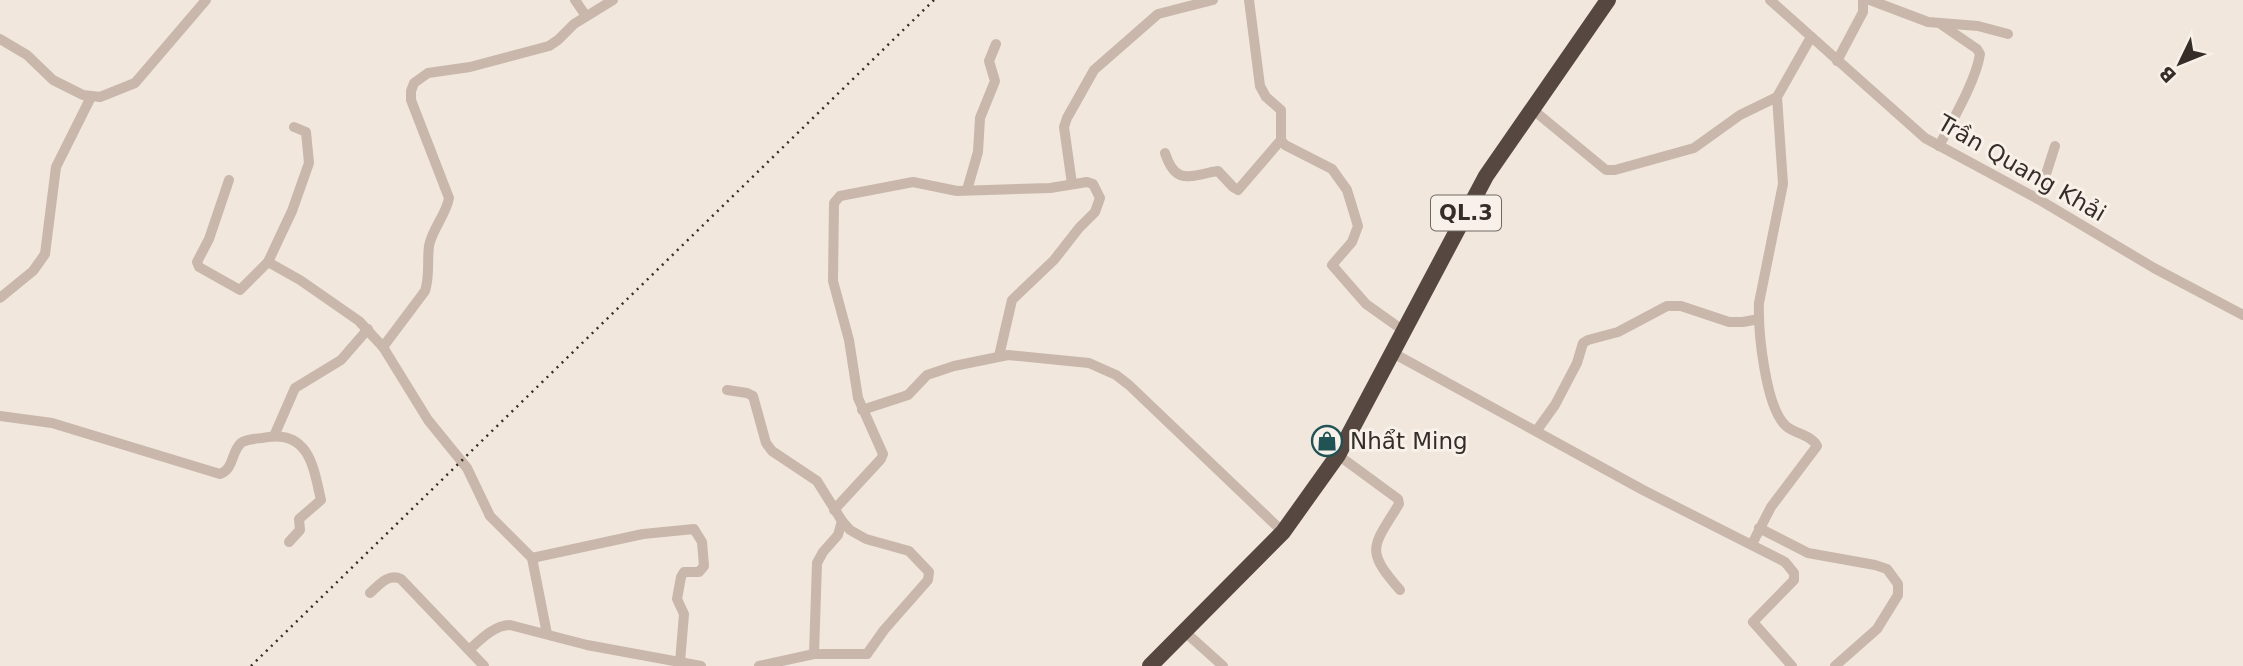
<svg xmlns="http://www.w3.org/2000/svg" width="2243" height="666" font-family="'DejaVu Sans',sans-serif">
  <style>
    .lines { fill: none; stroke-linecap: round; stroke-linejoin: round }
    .minor { stroke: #c8b7aa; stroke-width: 10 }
    .highway { stroke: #564741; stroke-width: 16 }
    .rail { stroke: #362d29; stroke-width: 2.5; stroke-dasharray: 2 5; stroke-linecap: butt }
    .labels { text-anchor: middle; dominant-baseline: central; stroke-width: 6; stroke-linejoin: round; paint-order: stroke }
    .shield { fill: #f8f1e9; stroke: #706863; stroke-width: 2 }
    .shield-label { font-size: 21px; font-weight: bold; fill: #362d29 }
    .street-label { font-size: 23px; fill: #362d29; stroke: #f8f1e9 }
    .poi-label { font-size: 23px; fill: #362d29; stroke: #f8f1e9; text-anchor: start }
  </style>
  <rect width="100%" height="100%" fill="#f1e7dd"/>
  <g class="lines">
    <g class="minor">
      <path d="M575,0L586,16"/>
      <path d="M1249,0L1260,86L1266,97L1281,110V140L1285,145L1332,169L1347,190L1358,226L1352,242L1332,265L1366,304L1404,331"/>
      <path d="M1770,0L1925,138L2038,199L2154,268L2243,315"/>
      <path d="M1870,0L1928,22L1978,26L2008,34"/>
      <path d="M0,39L27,55L53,80L83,95L100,97L135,83L206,0"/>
      <path d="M1837,61L1863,12V0"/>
      <path d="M1532,109L1606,170H1615L1694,148L1740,115L1777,97L1811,37"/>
      <path d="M1939,146C1952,121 1976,81 1980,54L1977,49L1942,25"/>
      <path d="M1165,153C1176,187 1191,175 1218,171L1233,187L1238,190L1281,140"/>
      <path d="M229,180L209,239L197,262L199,267L240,290L268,262L292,211L309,163L306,132L294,127"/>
      <path d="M1072,184L1064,127L1067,118L1094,70L1158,14L1213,0"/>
      <path d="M967,190L978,152L980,118L995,81L989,61L996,44"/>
      <path d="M2038,199L2055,146"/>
      <path d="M268,262L300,280L359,321L383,347L428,420L467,468L490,516L532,558L547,634"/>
      <path d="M0,298L33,271L45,254L56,167L91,97"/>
      <path d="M383,347L425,291C430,276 427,261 429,246C432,229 446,215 449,198L411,100V91L414,83L428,73L470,67L549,46L558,40L574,24L613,0"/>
      <path d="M1393,353L1643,490L1785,562L1794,573V580L1753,622L1792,666"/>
      <path d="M727,390L747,393L753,396L766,443L772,451L817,481L842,521L850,530L866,539L909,551L929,572L928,580L884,630L867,654"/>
      <path d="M862,410L908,395L927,375L954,366L1008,355L1089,363L1116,375L1129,385L1283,532"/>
      <path d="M0,416L52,423L220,474C234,469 231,452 241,443C247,438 260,439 268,437C310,431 314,470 321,500L299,519L300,530L289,542"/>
      <path d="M1537,430L1555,405L1577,363L1583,343L1588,340L1618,332L1667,306H1681L1729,322H1743L1759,319"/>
      <path d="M274,436L295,388L341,360L368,329"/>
      <path d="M1338,455L1398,499L1399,504C1373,547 1364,549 1400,590"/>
      <path d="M834,510L881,459L883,454L858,398L849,340L833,281L834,203L840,196L913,182L957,191L1050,188L1087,182L1093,184L1100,198L1095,212L1079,228L1054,260L1012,300L999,356"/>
      <path d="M1759,528L1808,553L1875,565L1887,569L1898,584V595L1877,629L1835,666"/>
      <path d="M1752,544L1771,507L1817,446C1812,435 1795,434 1786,426C1765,407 1758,330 1759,303L1783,184L1777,97"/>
      <path d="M532,558L643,534L694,529L702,542L704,566L699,572H684L681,577L677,599L684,614L680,662"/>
      <path d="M370,593C379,585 388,573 401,579L484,666"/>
      <path d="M1185,632L1223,666"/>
      <path d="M469,650C480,640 494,625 510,625L587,645L701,666"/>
      <path d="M814,654L817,563L823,552L838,535L842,521"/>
      <path d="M759,666L814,654H867"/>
    </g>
    <path class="highway" d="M1150,666L1283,532L1338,455L1486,176L1608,0"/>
    <path class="rail" d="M251,666L934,0"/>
  </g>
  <defs>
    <g id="shop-ring" transform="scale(1.575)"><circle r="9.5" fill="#f8f1e9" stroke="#215354" stroke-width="1.5"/><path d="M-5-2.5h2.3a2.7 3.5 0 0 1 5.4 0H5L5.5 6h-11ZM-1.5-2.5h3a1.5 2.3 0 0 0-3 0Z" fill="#215354"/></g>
  </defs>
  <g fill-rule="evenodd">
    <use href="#shop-ring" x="1327" y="441"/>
  </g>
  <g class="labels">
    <rect class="shield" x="1431" y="195.5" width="70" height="35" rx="5"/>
    <g class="shield-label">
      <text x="1466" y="213">QL.3</text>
    </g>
    <g class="street-label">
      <text transform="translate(2022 168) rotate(30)">Trần Quang Khải</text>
    </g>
    <g class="poi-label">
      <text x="1350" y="441">Nhẩt Ming</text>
    </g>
  </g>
  <g transform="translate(2180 63) rotate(227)" stroke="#f8f1e9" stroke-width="5" paint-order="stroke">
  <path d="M0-5L12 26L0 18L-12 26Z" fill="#362d29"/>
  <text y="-10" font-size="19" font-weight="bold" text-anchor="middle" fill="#362d29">B</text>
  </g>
</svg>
